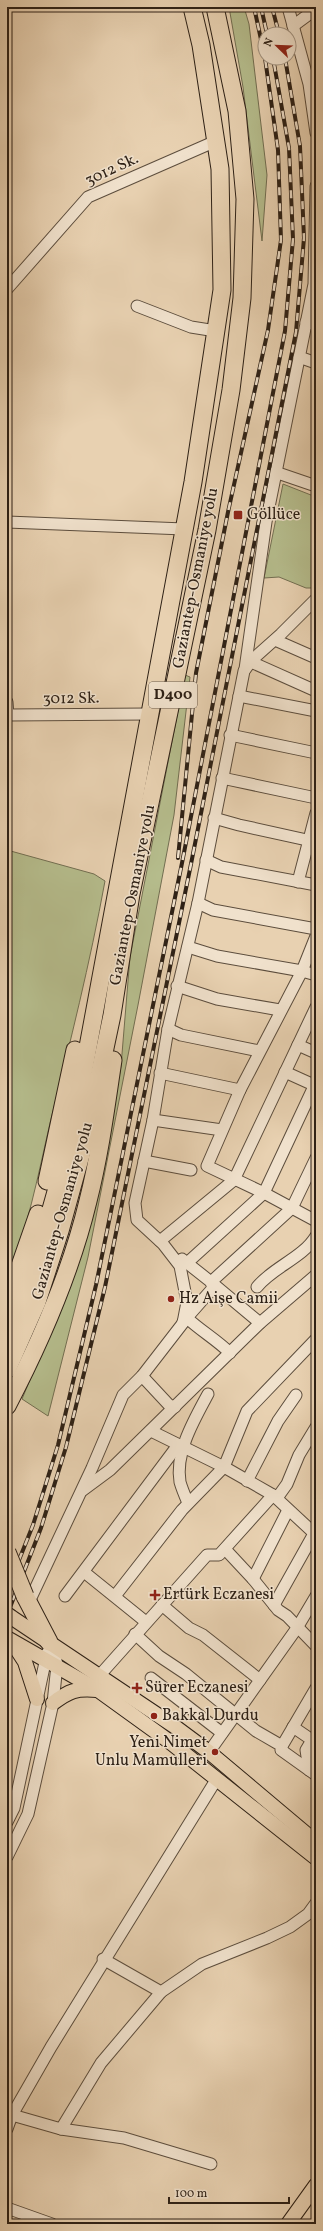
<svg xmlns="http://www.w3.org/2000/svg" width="323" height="2231" font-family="Vollkorn,serif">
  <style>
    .green { fill: #b5bc8c; stroke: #726e51 }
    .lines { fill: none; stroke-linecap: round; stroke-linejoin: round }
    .minor-casing { stroke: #5c4d3d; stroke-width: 13 }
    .major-casing { stroke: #2e2116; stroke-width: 16 }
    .highway-casing { stroke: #2e2116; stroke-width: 19 }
    .minor { stroke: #f0e1cc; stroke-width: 11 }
    .major { stroke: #e8d1b1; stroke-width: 14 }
    .highway { stroke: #e8d1b1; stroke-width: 17 }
    .rail-casing { stroke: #2e2116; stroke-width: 4 }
    .rail { stroke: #f0e1cc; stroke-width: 2.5; stroke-dasharray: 8; stroke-linecap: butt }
    .major-bridge-casing { stroke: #2e2116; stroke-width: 16; stroke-linecap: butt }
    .highway-bridge-casing { stroke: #2e2116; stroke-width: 19; stroke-linecap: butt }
    .major-bridge { stroke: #e8d1b1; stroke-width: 14 }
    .highway-bridge { stroke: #e8d1b1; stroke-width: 17 }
    .poi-dot { fill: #8f2418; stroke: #f0e1cc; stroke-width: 1.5 }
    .labels { text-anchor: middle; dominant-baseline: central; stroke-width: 3; stroke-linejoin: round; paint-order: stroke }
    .shield { fill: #f0e1cc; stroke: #685b4d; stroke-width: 1 }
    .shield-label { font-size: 15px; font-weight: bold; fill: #2e2116 }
    .street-label { font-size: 16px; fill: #2e2116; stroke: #f0e1cc }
    .poi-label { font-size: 16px; fill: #2e2116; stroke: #f0e1cc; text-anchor: start }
  </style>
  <rect width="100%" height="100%" fill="#e8d1b1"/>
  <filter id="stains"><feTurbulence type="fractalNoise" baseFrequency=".005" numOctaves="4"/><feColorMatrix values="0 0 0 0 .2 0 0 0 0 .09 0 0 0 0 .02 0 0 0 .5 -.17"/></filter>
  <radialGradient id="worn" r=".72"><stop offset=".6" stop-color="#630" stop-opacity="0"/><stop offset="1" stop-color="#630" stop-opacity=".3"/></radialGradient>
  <g class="green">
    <path d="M229,7H244L249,24L267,175L262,241L243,87Z"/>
    <path d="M283,484L316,497V585L313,588H306L279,577L264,578Z"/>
    <path d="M185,675L190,677L174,815L138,1005L88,1257L48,1416L22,1399L52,1327L106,1150L121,1066L130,957Z"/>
    <path d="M7,850L94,874L105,881C90,963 70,1043 50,1123C38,1176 27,1231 7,1281Z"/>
  </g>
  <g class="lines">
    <g class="minor-casing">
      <g id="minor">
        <path d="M288,7L309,84L316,133"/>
        <path d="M293,26L316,9"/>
        <path d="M7,289L88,197L216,141"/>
        <path d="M137,306L191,327L216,331"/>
        <path d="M306,322L316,325"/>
        <path d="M299,357L316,363"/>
        <path d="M275,472L316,486"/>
        <path d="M7,522L184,529"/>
        <path d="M275,640L316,658"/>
        <path d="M251,662L316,691"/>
        <path d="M245,669L266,522L314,284L316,186"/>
        <path d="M239,696L316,711"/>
        <path d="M7,702L8,715L148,714"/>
        <path d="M230,735L316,753"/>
        <path d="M222,778L316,798"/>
        <path d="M214,818L239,825L316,842"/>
        <path d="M206,860L221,867L316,885"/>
        <path d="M298,882L316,813"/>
        <path d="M198,903L213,910L316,929"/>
        <path d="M316,936L302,971L240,1090L207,1166L264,1193L316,1221"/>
        <path d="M188,947L217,956L302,971L316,975"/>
        <path d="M177,986L217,999L280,1010"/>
        <path d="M168,1029L181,1035L259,1051"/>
        <path d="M298,1045L316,1053"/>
        <path d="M285,1072L316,1086"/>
        <path d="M160,1073L240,1090"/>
        <path d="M153,1120L222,1130"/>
        <path d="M144,1161L191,1170"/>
        <path d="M160,1241L234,1180L316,1007"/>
        <path d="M182,1259L211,1282L213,1288L183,1322"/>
        <path d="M187,1263L264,1193L316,1082"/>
        <path d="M257,1287C273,1267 303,1258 316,1236"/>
        <path d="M187,1318C201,1331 217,1340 230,1353"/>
        <path d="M260,1323L211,1282L292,1208L316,1158"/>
        <path d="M142,1376L169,1405L175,1407"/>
        <path d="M151,1431L224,1467L273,1495L316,1535"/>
        <path d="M247,1481L278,1421L296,1395"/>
        <path d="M83,1490L110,1470L260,1323L316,1275"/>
        <path d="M277,1498L287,1484L299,1455L316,1427"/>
        <path d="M188,1503C185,1496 182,1489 180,1482C175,1452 194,1420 208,1394"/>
        <path d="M225,1549L253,1579L278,1610L287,1616L316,1646"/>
        <path d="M84,1572L146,1622"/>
        <path d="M253,1579L288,1510"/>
        <path d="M65,1596L178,1445"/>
        <path d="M115,1596L182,1510L224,1467L247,1411L316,1339"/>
        <path d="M29,1602L92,1468L123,1395L142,1376L183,1323L187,1302L180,1266L163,1244L137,1220L135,1203L153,1120L168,1029L198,903L244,671L252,660L281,634L316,599"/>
        <path d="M162,1605L189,1628L203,1635L260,1680"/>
        <path d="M274,1605L316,1530"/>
        <path d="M135,1634L159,1656L186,1674L256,1731L282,1746L281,1750L316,1775"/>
        <path d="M99,1676L207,1555H219L273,1495"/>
        <path d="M151,1678L222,1733"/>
        <path d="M293,1727L312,1740L306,1750L309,1770"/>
        <path d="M282,1746L316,1688"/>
        <path d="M209,1752L297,1628L316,1596"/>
        <path d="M7,1822L14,1808L47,1653"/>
        <path d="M7,1857L28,1814L53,1703L57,1665L54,1651L49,1642"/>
        <path d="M103,1959L161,1992"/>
        <path d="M12,2115L61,2129L124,2138L211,2164"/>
        <path d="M7,2129L12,2115L51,2047L216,1780"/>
        <path d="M61,2129L101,2063L161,1992L202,1964L267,1938L290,1927L308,1914L316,1903"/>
        <path d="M7,2208L52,2224"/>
      </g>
    </g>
    <g class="major-casing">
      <g id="major">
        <path d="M11,1617L174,1726L209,1752L316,1842"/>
        <path d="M7,1638L98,1690L170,1742L316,1858"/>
        <path d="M12,1642L25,1662L37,1699"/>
        <path d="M53,1703C69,1691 76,1688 97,1690"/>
        <path d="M288,2224L316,2185"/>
      </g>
    </g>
    <g class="highway-casing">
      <g id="highway">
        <path d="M47,1181L75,1050"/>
        <path d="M7,1303L38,1214"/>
        <path d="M7,1340C35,1273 53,1203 72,1133L193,482L222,290L220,169L201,45L192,7"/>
        <path d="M7,1370L37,1302L60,1231L87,1133L112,1015L131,894L207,530L231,390L242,298L245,199L237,111L215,7"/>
        <path d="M7,1406C41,1341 71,1272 88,1201C100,1154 106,1107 113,1060"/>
        <path d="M25,1596L49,1642"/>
      </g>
    </g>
    <use href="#minor" class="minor"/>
    <use href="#major" class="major"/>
    <use href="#highway" class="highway"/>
    <g class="rail-casing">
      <g id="rail">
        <path d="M254,7L265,58"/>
        <path d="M261,7L267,34"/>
        <path d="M272,7L279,34"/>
        <path d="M178,858L196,673L228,512L268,330L281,240L278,150L265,58"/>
        <path d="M7,1590L33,1525L58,1445L96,1285L182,863L285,331L293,239L289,148L273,58"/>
        <path d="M7,1615L41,1528L66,1447L105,1287L191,864L296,332L304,238L300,146L285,58"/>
      </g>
    </g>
    <use href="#rail" class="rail"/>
    <g class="major-bridge-casing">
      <path id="major-bridge" d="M7,1614L11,1617"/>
    </g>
    <g class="highway-bridge-casing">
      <path id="highway-bridge" d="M7,1552L25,1596"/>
    </g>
    <use href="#major-bridge" class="major-bridge"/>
    <use href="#highway-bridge" class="highway-bridge"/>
  </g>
  <g class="poi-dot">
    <rect x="233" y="510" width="10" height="10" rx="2"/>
    <circle cx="171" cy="1299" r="4"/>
    <path d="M153 1589h4v4h4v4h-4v4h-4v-4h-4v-4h4z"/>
    <path d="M135 1682h4v4h4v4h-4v4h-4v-4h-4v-4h4z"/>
    <circle cx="154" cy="1716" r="4"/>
    <circle cx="215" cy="1752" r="4"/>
  </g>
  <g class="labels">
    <rect class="shield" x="149" y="682" width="48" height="26" rx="3"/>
    <g class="shield-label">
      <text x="173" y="695">D400</text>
    </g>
    <g class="street-label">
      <text transform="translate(112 170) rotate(-25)">3012 Sk.</text>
      <text transform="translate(196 578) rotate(-79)">Gaziantep-Osmaniye yolu</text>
      <text transform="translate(71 699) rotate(-1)">3012 Sk.</text>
      <text transform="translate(133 895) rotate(-79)">Gaziantep-Osmaniye yolu</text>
      <text transform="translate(63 1211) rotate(-74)">Gaziantep-Osmaniye yolu</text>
    </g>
    <g class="poi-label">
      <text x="247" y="515">Göllüce</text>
      <text x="179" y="1299">Hz Aişe Camii</text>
      <text x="163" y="1595">Ertürk Eczanesi</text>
      <text x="145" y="1688">Sürer Eczanesi</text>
      <text x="162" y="1716">Bakkal Durdu</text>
      <text x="207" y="1743" text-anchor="end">Yeni Nimet<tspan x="207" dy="18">Unlu Mamulleri</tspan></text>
    </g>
  </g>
  <rect width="323" height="2231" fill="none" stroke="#e8d1b1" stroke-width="24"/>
  <rect x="8" y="8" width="307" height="2215" fill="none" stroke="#2e2116" stroke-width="2"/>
  <rect x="12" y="12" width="299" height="2207" fill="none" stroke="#2e2116"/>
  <g transform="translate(277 46) rotate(293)"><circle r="19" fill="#f0e1cc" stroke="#a29483"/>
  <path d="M0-3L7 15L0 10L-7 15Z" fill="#8f2418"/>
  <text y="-6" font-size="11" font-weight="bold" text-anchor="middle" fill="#2e2116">N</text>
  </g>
  <path d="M169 2197v6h120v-6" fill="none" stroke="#2e2116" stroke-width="2"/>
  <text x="175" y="2197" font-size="12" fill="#2e2116" stroke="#f0e1cc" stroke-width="3" paint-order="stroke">100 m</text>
  <rect width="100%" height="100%" filter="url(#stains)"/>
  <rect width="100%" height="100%" fill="url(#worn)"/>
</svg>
